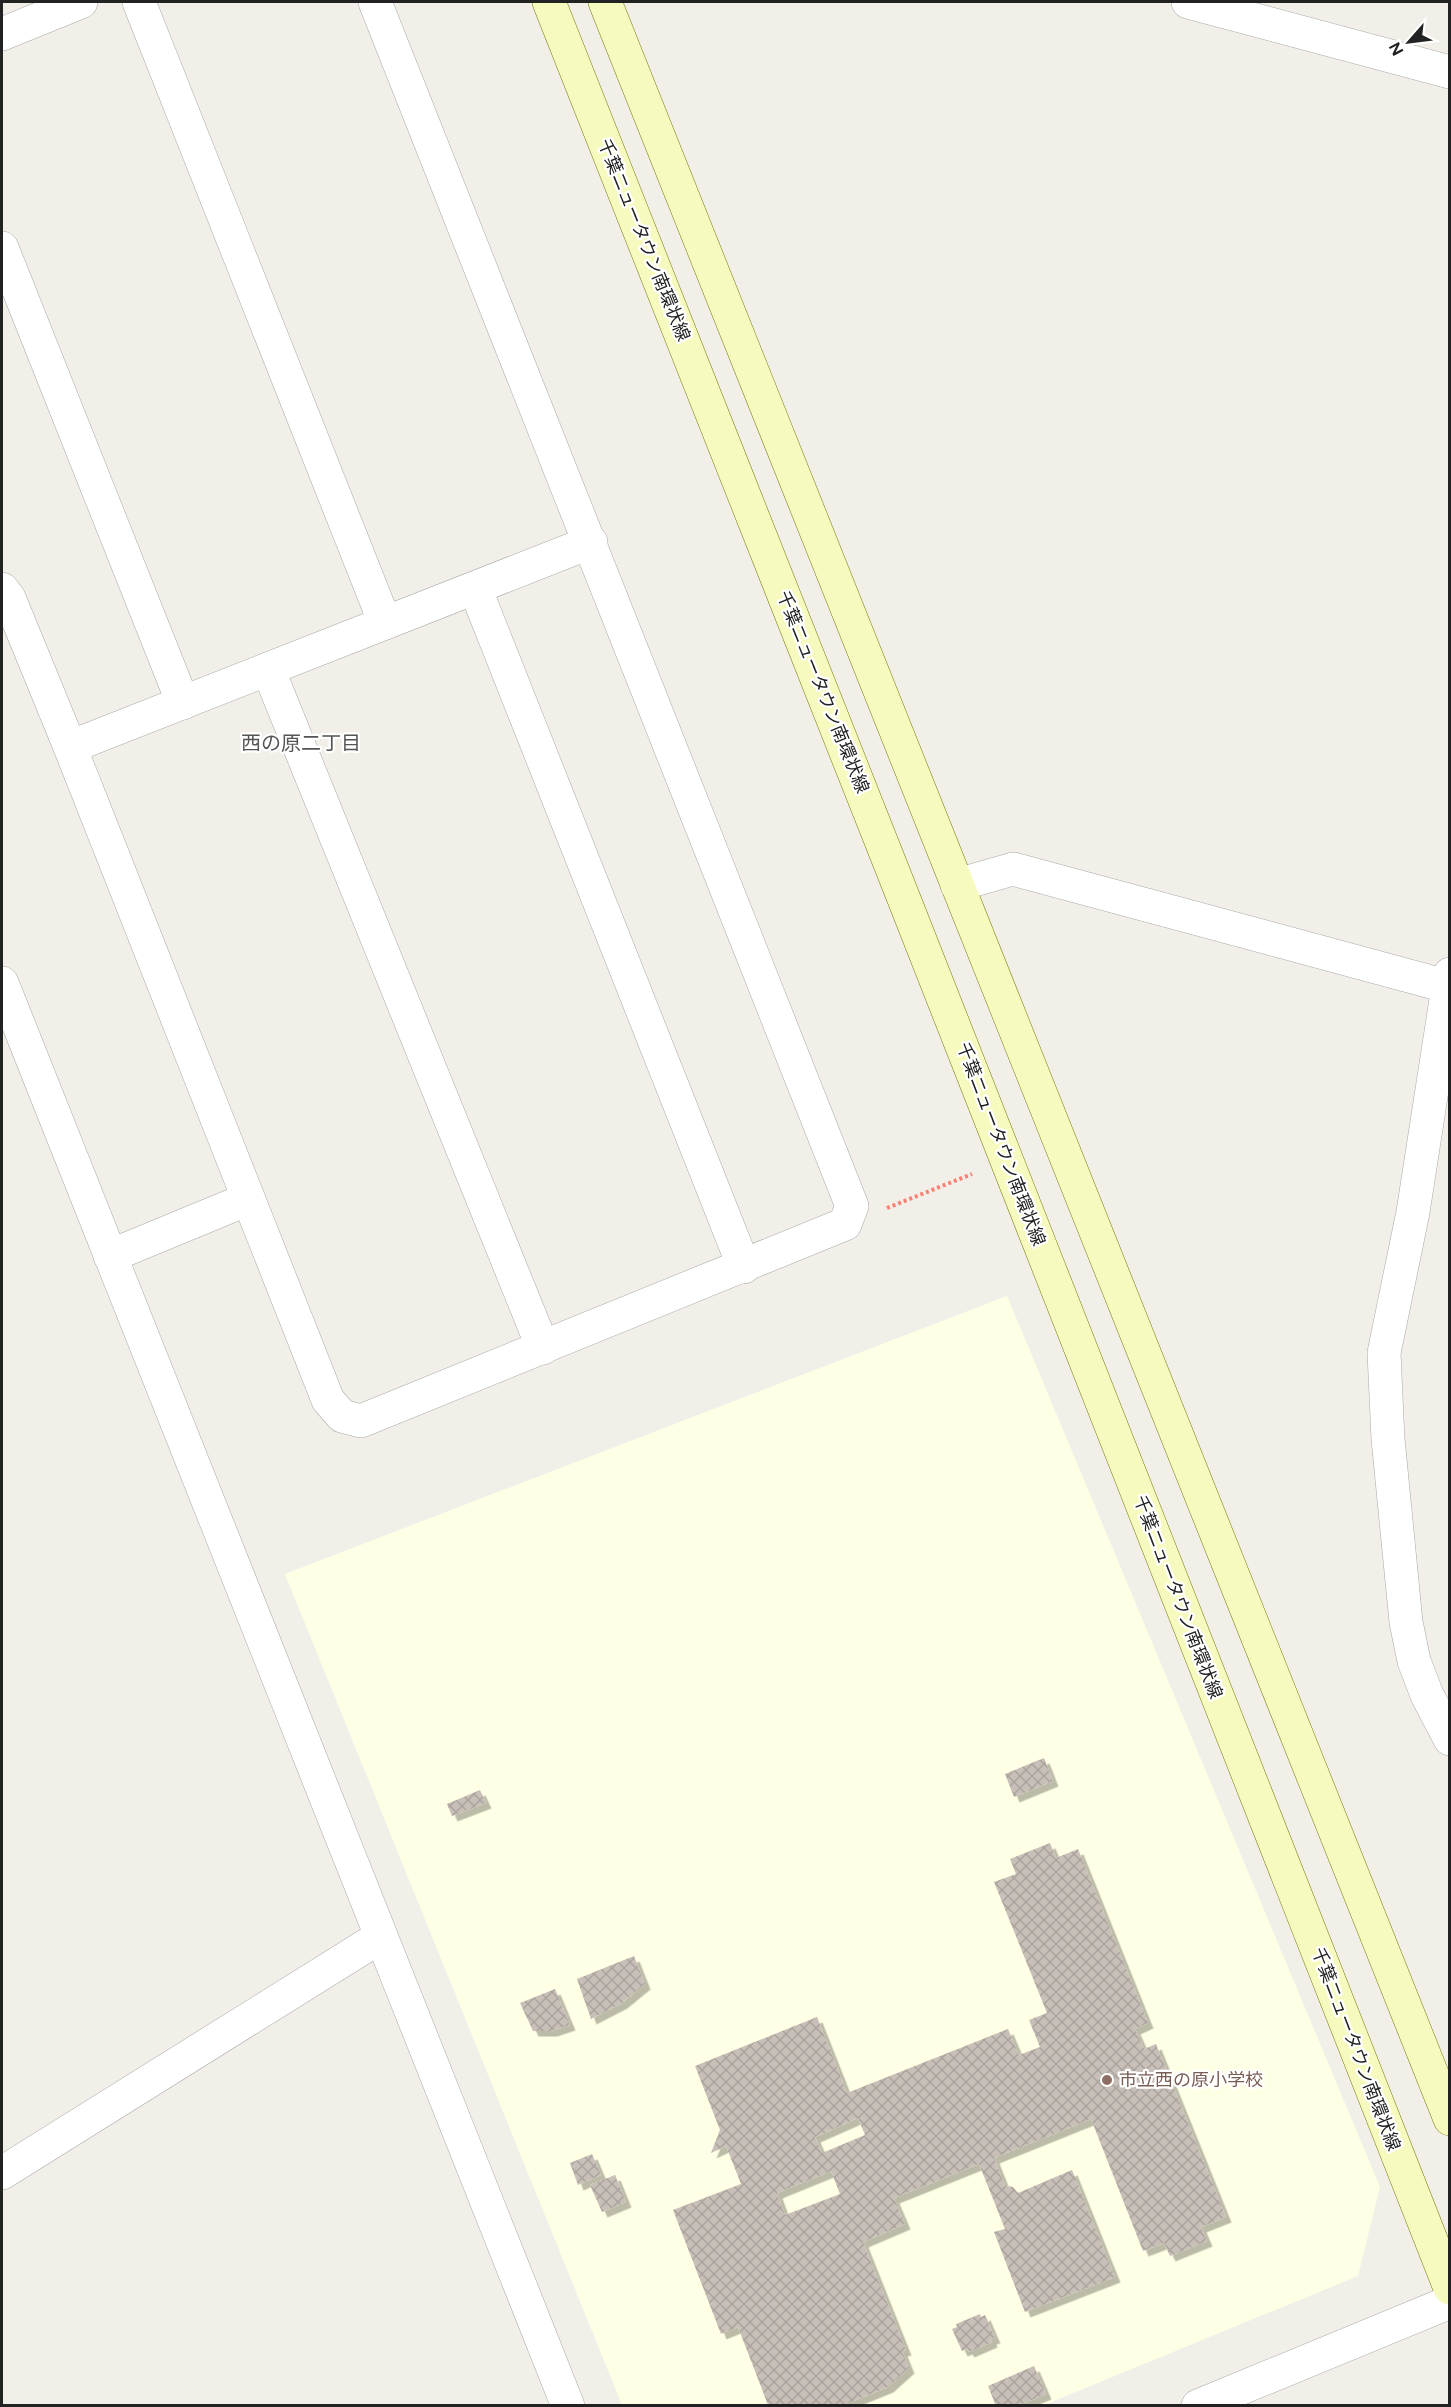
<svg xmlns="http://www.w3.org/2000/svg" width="1451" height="2407" font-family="Figtree,'Noto Sans JP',sans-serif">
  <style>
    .education { fill: #ffffe5 }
    .building { fill: url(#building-cross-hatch); fill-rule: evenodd; filter: url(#shadow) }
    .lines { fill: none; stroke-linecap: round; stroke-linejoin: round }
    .minor-casing { stroke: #a9a9a9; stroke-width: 34 }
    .tertiary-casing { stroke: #a9a9a9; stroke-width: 34 }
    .secondary-casing { stroke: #707d05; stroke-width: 34 }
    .path { stroke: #fa8072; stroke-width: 4; stroke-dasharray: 3 3; stroke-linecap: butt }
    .minor { stroke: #fff; stroke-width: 33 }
    .tertiary { stroke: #fff; stroke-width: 33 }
    .secondary { stroke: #f7fabf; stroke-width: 33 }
    .education-dot { fill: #8d6e63; stroke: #fff; stroke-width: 2 }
    .labels { text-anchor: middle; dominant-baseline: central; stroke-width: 4.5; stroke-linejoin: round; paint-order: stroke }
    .street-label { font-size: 18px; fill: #222; stroke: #fff }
    .education-label { font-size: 18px; fill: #785e54; stroke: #fff; text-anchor: start }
    .neighbourhood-label { font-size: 20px; fill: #555; stroke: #fff }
  </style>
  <defs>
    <pattern id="building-cross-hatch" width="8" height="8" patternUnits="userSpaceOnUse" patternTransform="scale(1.5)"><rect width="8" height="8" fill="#c7bfb8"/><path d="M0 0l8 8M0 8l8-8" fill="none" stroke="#aba49e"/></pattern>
    <filter id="shadow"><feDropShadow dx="5.5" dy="5.5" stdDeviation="0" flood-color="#0004"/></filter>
  </defs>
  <rect width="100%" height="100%" fill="#f2efe9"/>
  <path class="education" d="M1007,1296L1380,2187L1358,2276L1044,2405H622L285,1574Z"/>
  <g class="building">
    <path d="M1044,1758L1053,1781L1014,1797L1005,1774Z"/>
    <path d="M480,1790L486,1803L452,1816L447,1804Z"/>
    <path d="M1050,1843L1056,1858L1078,1849L1148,2023L1135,2029L1144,2049L1156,2044L1226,2217L1201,2227L1207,2241L1170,2256L1164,2243L1143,2251L1091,2119L994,2158L1005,2186L1013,2187L1018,2193L1072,2170L1115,2277L1025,2312L994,2232L1005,2229L979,2164L894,2198L905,2224L863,2242L906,2350L902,2351L909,2368L888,2387L841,2406L768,2405L738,2327L721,2334L673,2210L741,2184L726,2146L711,2153L720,2130L695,2066L817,2017L847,2093L1008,2029L1019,2055L1040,2047L1029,2020L1047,2013L994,1882L1016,1874L1010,1859ZM858,2118L865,2135L822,2153L815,2137ZM831,2171L840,2194L785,2215L777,2193Z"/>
    <path d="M634,1956L645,1984L622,2003L591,2019L577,1979Z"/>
    <path d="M555,1989L570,2025L552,2031H533L520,2003Z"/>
    <path d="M592,2154L601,2175L578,2185L570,2163Z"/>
    <path d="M615,2175L626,2202L602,2212L590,2185Z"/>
    <path d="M980,2314L981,2317L985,2315L995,2338L991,2339L992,2342L969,2352L967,2349L962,2351L952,2329L957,2327L956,2324Z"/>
    <path d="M1034,2366L1046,2394L1017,2406H996L988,2386Z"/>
  </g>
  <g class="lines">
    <g class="minor-casing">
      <g id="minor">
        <path d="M139,2L385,623"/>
        <path d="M2,34L81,2"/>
        <path d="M2,248L183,703"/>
        <path d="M475,588L744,1267"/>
        <path d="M2,589L9,598L70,747L328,1400L342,1416L361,1421L845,1224L852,1206L375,2"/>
        <path d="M268,669L543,1348"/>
        <path d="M70,747L591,542"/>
        <path d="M957,885L1013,869L1450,987"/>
        <path d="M1450,974L1413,1212L1384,1353L1388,1439L1406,1622L1414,1661L1427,1695L1450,1739"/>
        <path d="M110,1256L248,1199"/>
        <path d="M2,2173L380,1937"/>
      </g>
    </g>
    <g class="tertiary-casing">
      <g id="tertiary">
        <path d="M1188,2L1450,72"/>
        <path d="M2,983L568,2406"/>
        <path d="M1198,2406L1450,2302"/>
      </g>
    </g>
    <g class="secondary-casing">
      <g id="secondary">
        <path d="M549,2L904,899L1450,2288"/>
        <path d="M605,2L1450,2119"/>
      </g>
    </g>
    <path class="path" d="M887,1208L972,1174"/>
    <use href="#minor" class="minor"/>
    <use href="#tertiary" class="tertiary"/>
    <use href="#secondary" class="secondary"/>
  </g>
  <circle class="education-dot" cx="1107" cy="2080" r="6"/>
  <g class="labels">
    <g class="street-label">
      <text transform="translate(644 240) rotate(68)">千葉ニュータウン南環状線</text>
      <text transform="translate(823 692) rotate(68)">千葉ニュータウン南環状線</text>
      <text transform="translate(1001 1144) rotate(69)">千葉ニュータウン南環状線</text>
      <text transform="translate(1178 1597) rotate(69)">千葉ニュータウン南環状線</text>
      <text transform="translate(1356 2049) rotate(69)">千葉ニュータウン南環状線</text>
    </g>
    <g class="education-label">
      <text x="1119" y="2080">市立西の原小学校</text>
    </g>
    <g class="neighbourhood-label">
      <text x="301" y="743">西の原二丁目</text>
    </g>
  </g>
  <rect width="1451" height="2407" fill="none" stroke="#222222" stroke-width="6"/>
  <g transform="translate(1409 42) rotate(242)" stroke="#ffffff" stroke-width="4.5" paint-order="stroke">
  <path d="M0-4.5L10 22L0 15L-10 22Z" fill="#222222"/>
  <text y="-9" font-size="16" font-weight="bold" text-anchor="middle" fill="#222222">N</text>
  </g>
</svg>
